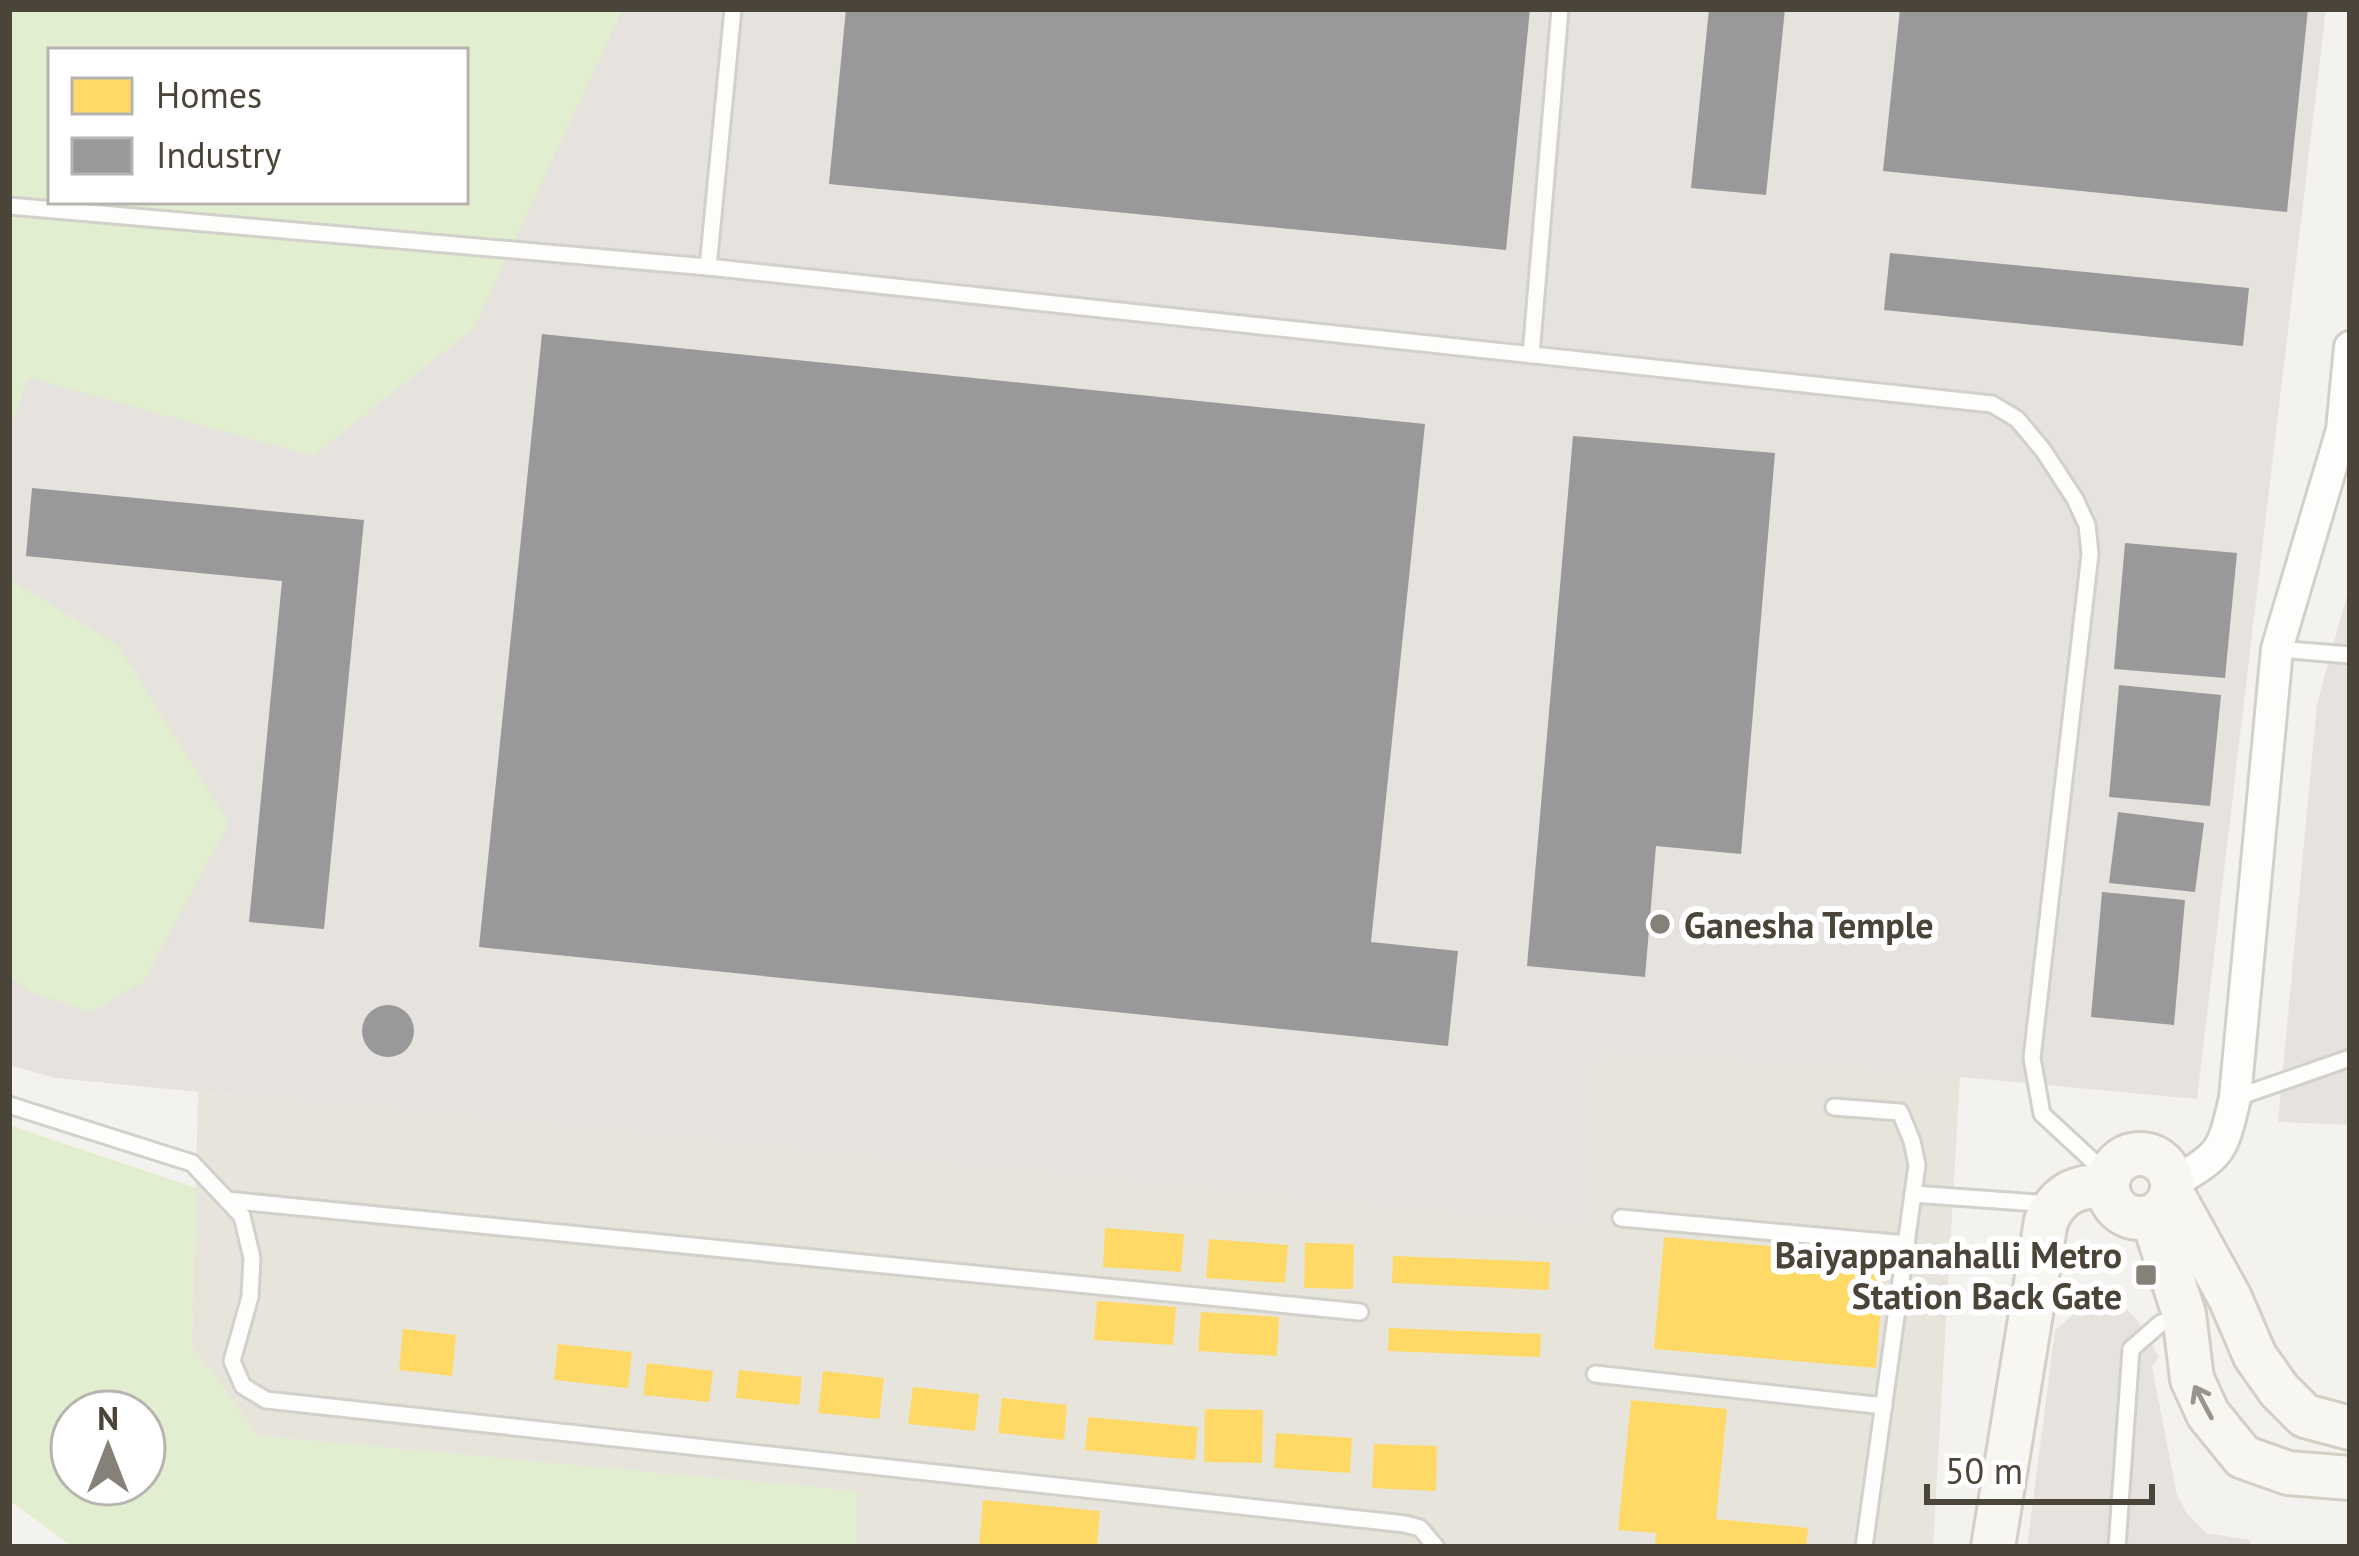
<svg xmlns="http://www.w3.org/2000/svg" width="2359" height="1556" font-family="'PT Sans',sans-serif">
  <style>
    .residential { fill: #e7e4dc }
    .industrial { fill: #e6e2de; fill-rule: evenodd }
    .green { fill: #e1eecf; fill-rule: evenodd }
    .parking { fill: #e6e3df }
    .homes { fill: #ffd966 }
    .industry { fill: #999 }
    .lines { fill: none; stroke-linecap: round; stroke-linejoin: round }
    .service-casing { stroke: #d2d0cb; stroke-width: 21 }
    .minor-casing { stroke: #d2d0cb; stroke-width: 36 }
    .secondary-casing { stroke: #d3cfc5; stroke-width: 48 }
    .service { stroke: #fdfdfc; stroke-width: 15 }
    .minor { stroke: #fdfdfc; stroke-width: 30 }
    .secondary { stroke: #f7f6f1; stroke-width: 42 }
    .oneway { stroke: #98948c }
    .poi-dot { fill: #868178; stroke: #fff; stroke-width: 4.5 }
    .labels { text-anchor: middle; dominant-baseline: central; stroke-width: 12; stroke-linejoin: round; paint-order: stroke }
    .poi-label { font-size: 36px; font-weight: bold; fill: #4b4439; stroke: #fff; text-anchor: start }
  </style>
  <rect width="100%" height="100%" fill="#f4f2ee"/>
  <path class="residential" d="M1599,1054L1960,1077L1933,1547H857L856,1491L259,1436L192,1346L198,1092L1587,1227Z"/>
  <g class="industrial">
    <path d="M9,9H2326L2197,1099L1960,1077L1599,1054L1588,1228L56,1078L9,1065ZM51,51H465V201H51Z"/>
    <path d="M2350,584V705L2317,704Z"/>
  </g>
  <g class="green">
    <path d="M9,9H623L474,328L313,456L29,378L9,429ZM51,51H465V201H51Z"/>
    <path d="M9,579L118,645L229,823L144,981L92,1012L28,991L9,976Z"/>
    <path d="M9,1125L196,1188L192,1346L259,1436L857,1491V1547H73L9,1500ZM72,1412H144V1484H72Z"/>
  </g>
  <g class="parking">
    <path d="M2317,704L2350,705V1125L2278,1122Z"/>
    <path d="M2103,1298L2120,1302L2137,1320L2159,1357L2152,1367L2177,1495L2186,1512L2206,1533L2250,1540L2251,1547H2027L2055,1330L2088,1302Z"/>
  </g>
  <g class="homes">
    <path d="M1105,1228L1184,1234L1181,1272L1103,1267Z"/>
    <path d="M1664,1237L1885,1256L1876,1368L1654,1349Z"/>
    <path d="M1209,1239L1288,1245L1285,1283L1206,1278Z"/>
    <path d="M1305,1243L1354,1244L1353,1289L1304,1288Z"/>
    <path d="M1393,1256L1550,1262L1549,1290L1392,1283Z"/>
    <path d="M1097,1301L1176,1307L1173,1345L1094,1340Z"/>
    <path d="M1201,1312L1279,1317L1277,1356L1198,1351Z"/>
    <path d="M1389,1328L1541,1334L1540,1357L1388,1351Z"/>
    <path d="M403,1329L456,1335L452,1376L399,1370Z"/>
    <path d="M558,1344L632,1352L628,1388L554,1380Z"/>
    <path d="M647,1363L713,1371L709,1402L643,1395Z"/>
    <path d="M739,1370L802,1377L799,1405L736,1398Z"/>
    <path d="M823,1371L884,1378L879,1419L818,1413Z"/>
    <path d="M913,1387L979,1394L975,1431L908,1424Z"/>
    <path d="M1002,1398L1067,1405L1064,1440L998,1433Z"/>
    <path d="M1631,1400L1727,1409L1716,1519L1808,1528L1806,1547H1655L1656,1533L1618,1530Z"/>
    <path d="M1205,1409L1263,1410L1262,1463L1204,1462Z"/>
    <path d="M1088,1417L1198,1427L1195,1460L1085,1450Z"/>
    <path d="M1276,1433L1352,1438L1350,1473L1274,1468Z"/>
    <path d="M1374,1444L1437,1446L1436,1491L1372,1488Z"/>
    <path d="M983,1500L1100,1511L1097,1547H979Z"/>
  </g>
  <g class="industry">
    <path d="M846,9H1530L1506,250L829,184Z"/>
    <path d="M1709,9H1785L1766,195L1691,188Z"/>
    <path d="M1900,9H2308L2287,212L1883,171Z"/>
    <path d="M1890,253L2249,288L2243,346L1884,310Z"/>
    <path d="M542,334L1425,424L1371,942L1458,951L1448,1046L479,947Z"/>
    <path d="M1573,436L1775,453L1741,854L1656,846L1645,977L1527,966Z"/>
    <path d="M32,488L364,520L324,929L249,922L282,581L26,556Z"/>
    <path d="M2125,543L2237,553L2225,678L2114,669Z"/>
    <path d="M2119,685L2221,695L2210,806L2109,797Z"/>
    <path d="M2118,812L2204,823L2195,892L2109,883Z"/>
    <path d="M2102,892L2185,900L2174,1025L2091,1017Z"/>
    <circle cx="388" cy="1031" r="26"/>
  </g>
  <g class="lines">
    <g class="service-casing">
      <g id="service">
        <path d="M9,206L708,267L1992,404L2017,419L2043,450L2075,499L2087,525L2090,554L2032,1058L2042,1114L2109,1176"/>
        <path d="M708,267L733,9"/>
        <path d="M1531,355L1560,9"/>
        <path d="M2277,649L2350,655"/>
        <path d="M2235,1098L2350,1058"/>
        <path d="M9,1105L192,1163L242,1216L252,1258L250,1297L232,1361L243,1386L266,1400L1405,1524L1420,1528L1436,1547"/>
        <path d="M1834,1107L1900,1112L1912,1141L1917,1165L1864,1547"/>
        <path d="M1913,1194L2051,1204"/>
        <path d="M227,1200L1360,1312"/>
        <path d="M1621,1218L1907,1244"/>
        <path d="M1595,1374L1884,1406"/>
        <path d="M2117,1547L2131,1349L2161,1323L2182,1315"/>
      </g>
    </g>
    <g class="minor-casing">
      <path id="minor" d="M2173,1183C2222,1154 2222,1153 2235,1098L2277,649L2342,430L2350,347"/>
    </g>
    <g class="secondary-casing">
      <g id="secondary">
        <circle cx="2140" cy="1186" r="32"/>
        <path d="M2172,1193L2230,1298L2255,1356L2279,1390L2305,1416L2350,1428"/>
        <path d="M2152,1216L2184,1314L2192,1379L2208,1414L2243,1457L2288,1473L2350,1478"/>
        <path d="M1993,1547L2046,1221C2059,1193 2076,1185 2108,1186"/>
      </g>
    </g>
    <use href="#service" class="service"/>
    <use href="#minor" class="minor"/>
    <use href="#secondary" class="secondary"/>
  </g>
  <defs><path id="oneway-shaft" d="M-6 0H5M1.5-3L5.5 0L1.5 3" fill="none" stroke-width="1.6" stroke-linecap="round" stroke-linejoin="round" transform="scale(3)"/></defs>
  <use class="oneway" href="#oneway-shaft" transform="translate(2203 1402) rotate(-118)"/>
  <g class="poi-dot">
    <circle cx="1660" cy="924" r="12"/>
    <rect x="2134" y="1263" width="24" height="24" rx="6"/>
  </g>
  <g class="labels">
    <g class="poi-label">
      <text x="1684" y="924">Ganesha Temple</text>
      <text x="2122" y="1254" text-anchor="end">Baiyappanahalli Metro<tspan x="2122" dy="41">Station Back Gate</tspan></text>
    </g>
  </g>
  <rect width="2359" height="1556" fill="none" stroke="#4b4439" stroke-width="24"/>
  <rect x="48" y="48" width="420" height="156" fill="#ffffff" stroke="#b7b4b0" stroke-width="3"/>
  <rect x="72" y="78" width="60" height="36" fill="#ffd966" stroke="#b7b4b0" stroke-width="3"/>
  <text x="156" y="108" font-size="36" fill="#4b4439">Homes</text>
  <rect x="72" y="138" width="60" height="36" fill="#999999" stroke="#b7b4b0" stroke-width="3"/>
  <text x="156" y="168" font-size="36" fill="#4b4439">Industry</text>
  <g transform="translate(108 1448)"><circle r="57" fill="#ffffff" stroke="#b7b4b0" stroke-width="3"/>
  <path d="M0-9L21 45L0 30L-21 45Z" fill="#868178"/>
  <text y="-18" font-size="33" font-weight="bold" text-anchor="middle" fill="#4b4439">N</text>
  </g>
  <path d="M1927 1484v18h225v-18" fill="none" stroke="#4b4439" stroke-width="6"/>
  <text x="1945" y="1484" font-size="36" fill="#4b4439" stroke="#ffffff" stroke-width="9" paint-order="stroke">50 m</text>
</svg>
